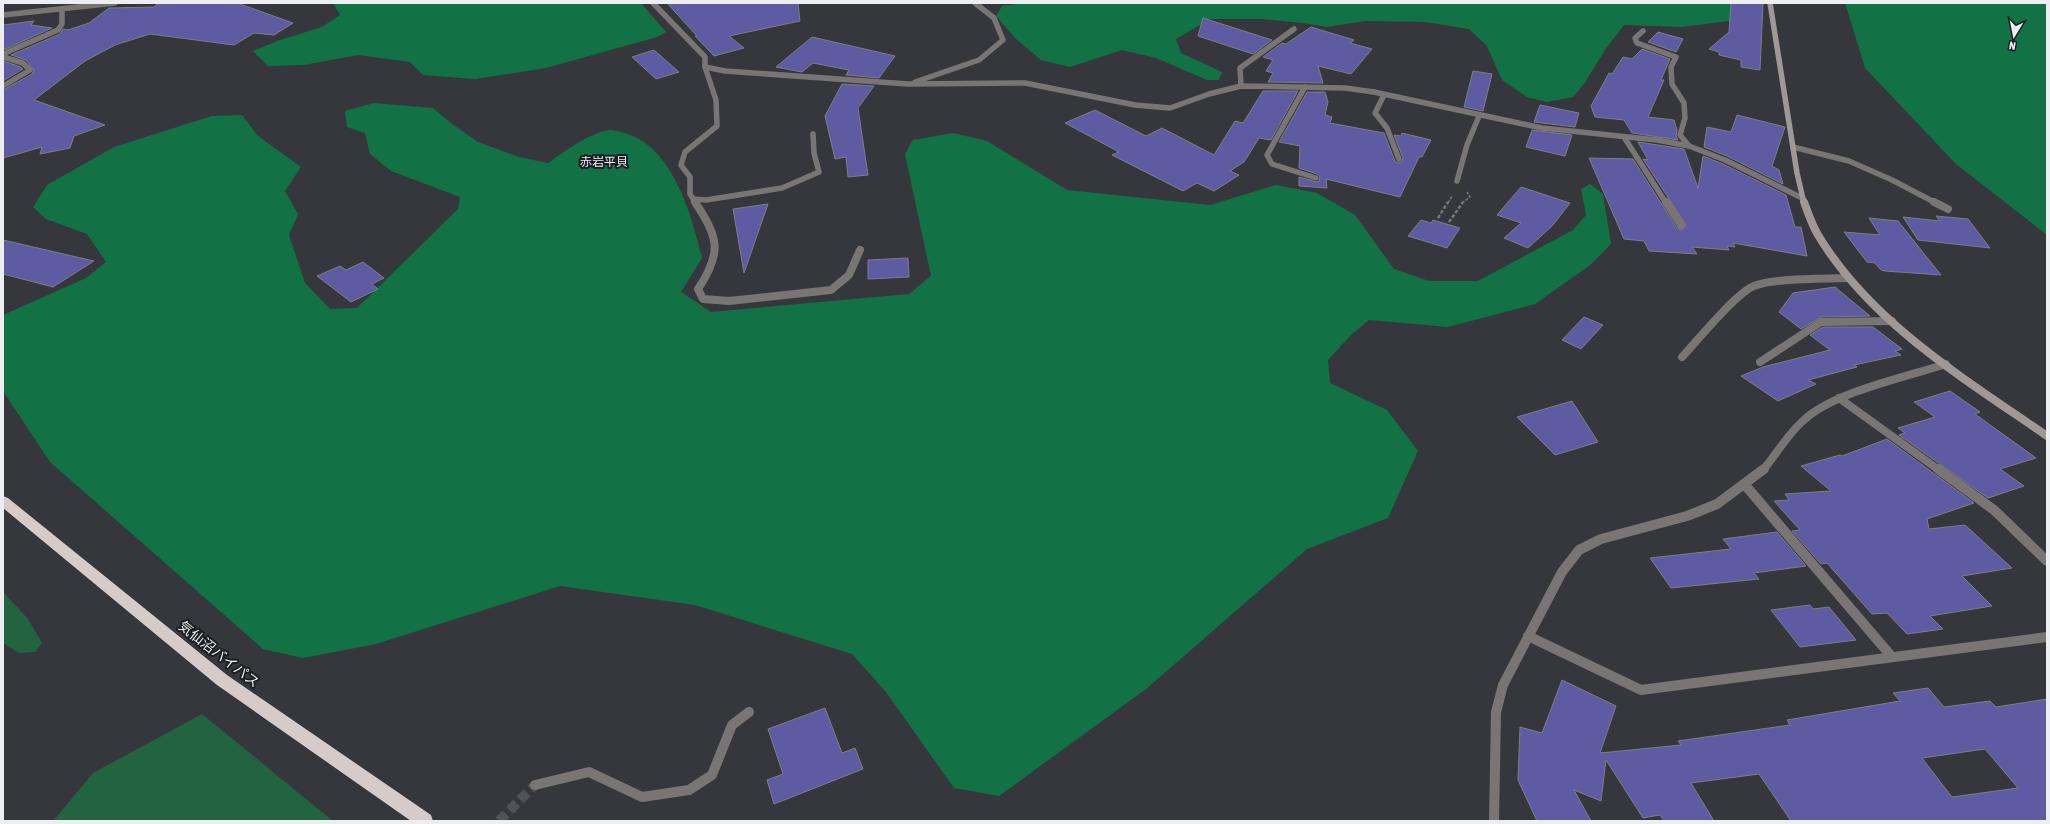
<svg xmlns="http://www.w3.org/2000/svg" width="2050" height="824" font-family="'Asap Condensed','Noto Sans JP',sans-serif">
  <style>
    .green { fill: #226340 }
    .forest { fill: #127245 }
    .building { fill: #5f5ba2; stroke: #7d7e85; fill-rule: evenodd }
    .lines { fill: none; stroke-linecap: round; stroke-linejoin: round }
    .street-tunnel { stroke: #515258; stroke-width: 10; stroke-dasharray: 10 5; stroke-linecap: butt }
    .path-far1 { stroke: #787a7f; stroke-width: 1.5; stroke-dasharray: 3 1.5; stroke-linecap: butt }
    .path { stroke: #787a7f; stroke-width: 2.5; stroke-dasharray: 3.5 2; stroke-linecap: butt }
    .lane-far2 { stroke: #797574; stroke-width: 5.5 }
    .lane-far1 { stroke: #797574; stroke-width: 8 }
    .lane { stroke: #797574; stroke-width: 10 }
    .street-far2 { stroke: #797574; stroke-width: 5.5 }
    .street-far1 { stroke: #797574; stroke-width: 8 }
    .street { stroke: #797574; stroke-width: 10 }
    .secondary-far1 { stroke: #9f9897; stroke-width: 5.5 }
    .secondary { stroke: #9f9897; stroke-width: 8 }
    .highway { fill: #d5cbc9; fill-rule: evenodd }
    .labels { text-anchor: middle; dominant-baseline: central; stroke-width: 4; stroke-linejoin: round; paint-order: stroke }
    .far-quarter-label { font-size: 12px; fill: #edeef2; stroke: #1d1e21 }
    .near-street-label { font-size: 14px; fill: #edeef2; stroke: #1d1e21 }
  </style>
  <rect width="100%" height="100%" fill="#35373d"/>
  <g class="green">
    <path d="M3,592L28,619L42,643L35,652L19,653L3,643Z"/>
    <path d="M202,714L333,821H53L93,773Z"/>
  </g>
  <g class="forest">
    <path d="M333,3H641L666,32L657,37L546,68L475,79L423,75L410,62L358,55L304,65L268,66L253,51L280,40L322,27L340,15Z"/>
    <path d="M1024,3H1755L1736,20L1682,27L1624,25L1605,50L1584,84L1573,97L1547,102L1527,97L1502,80L1487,46L1469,29L1425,22L1365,21L1327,27L1303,23L1261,19H1210L1176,39L1181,53L1222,72L1219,80H1207L1156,58L1122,50L1070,67L1041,60L1016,39L996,16L1002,6Z"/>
    <path d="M1845,3H2047V235L1956,164L1865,68Z"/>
    <path d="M374,103L433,108L452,124L478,142L519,157L548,163C566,151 587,134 609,130C613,129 619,132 624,133C672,145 692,215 702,258L681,292L711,312L909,294L931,276L905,154L913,140L953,133L987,141L1067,190L1210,205L1276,185L1317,193L1355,215L1394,269L1429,281H1478L1573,230L1586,215L1581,189L1590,184L1603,194L1611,244L1589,266L1535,304L1448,327L1369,320L1350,336L1328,360L1330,383L1387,410L1418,451L1388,518L1307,549L1146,689L999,796L954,788L886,692L852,654L695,605L560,586L376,644L303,658L263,649L50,462L3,391V315L86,278L106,262L87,234L46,219L33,207L47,185L114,147L212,116L242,115L258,136L301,167L285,191L298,214L289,235L305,283L330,309L357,308L458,209L460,197L391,171L370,154L365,133L347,127L345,111Z"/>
  </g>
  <g class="building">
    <path d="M169,3H237L293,23L274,35L254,33L234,45L150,34L115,45L85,61L34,100L105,125L74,136L70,148L40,154L42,147L3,158V90L32,74L34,70L26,60L11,55L60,34L63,29L68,30L89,23L109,8L154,7L157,4Z"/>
    <path d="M667,3H798L800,21L729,36L744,48L714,56L695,36H697Z"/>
    <path d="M1731,3H1763L1760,70L1741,67V60L1719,55V52L1709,49L1729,32Z"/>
    <path d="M1203,18L1272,40L1253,54L1198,36Z"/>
    <path d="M34,21L31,25L52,28L3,50V25Z"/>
    <path d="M1311,27L1354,40L1350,43L1372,49L1351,74L1318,66L1323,83L1268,82L1273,73L1266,71L1273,60L1263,57L1282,43L1286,44Z"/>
    <path d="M1658,32L1683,39L1676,52L1648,42Z"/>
    <path d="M812,37L895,56L879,78L846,75L849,70L813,63L802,72L776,67Z"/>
    <path d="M1642,49L1670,59L1661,80H1664L1648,117L1674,120L1677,130L1676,136L1678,140L1632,133L1624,120L1595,117L1591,106L1609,73L1612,74L1623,57L1632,59Z"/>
    <path d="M654,50L679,72L656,79L632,57Z"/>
    <path d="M3,61L21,67L23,69L3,81Z"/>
    <path d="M1473,71L1492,74L1483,111L1464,107Z"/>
    <path d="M842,84L874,86L858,108L868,175L848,177L846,157L835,159L825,116Z"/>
    <path d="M1263,91H1298L1271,140L1259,138L1244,162L1230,171L1239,175L1214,191L1197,183L1183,191L1112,155L1119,152L1065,123L1095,110L1146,136L1162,128L1214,155L1235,121L1243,123Z"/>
    <path d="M1307,92H1325L1328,102L1325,115L1332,117L1330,123L1384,133L1395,161L1398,163L1402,162L1403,158L1394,135L1401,136L1402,133L1431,140L1422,157H1419L1400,197L1326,179L1327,188L1299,186V177L1317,182L1319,181L1320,177L1317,174L1299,168L1300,146L1279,142Z"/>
    <path d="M1540,105L1579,113L1575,127L1534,122Z"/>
    <path d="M1737,115L1785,127L1772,166L1779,170L1783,184L1727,156L1704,147L1707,127L1731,132Z"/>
    <path d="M1532,130L1572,135L1565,156L1526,147Z"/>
    <path d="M1638,142L1684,149L1698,188L1703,156L1723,164L1786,195L1795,227H1801L1807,256L1733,243L1735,247L1727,246L1729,250L1692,247L1697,254L1649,251L1644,241L1624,239L1589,158L1633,159L1677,228L1682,230L1686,225L1643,159L1648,160Z"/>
    <path d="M1521,187L1570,203L1553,225L1528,248L1504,238L1521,223L1497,215Z"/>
    <path d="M768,204L744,273L733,209Z"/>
    <path d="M1936,216L1968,219L1990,248L1918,240L1903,217L1940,221Z"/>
    <path d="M1869,218L1898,221L1941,275L1885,271L1881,270L1875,263L1867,262L1844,232L1880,235Z"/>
    <path d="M1421,220L1431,223L1433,220L1460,228L1447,248L1408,236Z"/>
    <path d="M3,240L94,261L53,287L3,274Z"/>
    <path d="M908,258L909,277L868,279V260Z"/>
    <path d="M363,262L384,278L372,284L378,289L351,302L317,276L340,266L346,270Z"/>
    <path d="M1835,287L1870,316L1821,317L1801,329L1779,312L1793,293Z"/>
    <path d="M1584,317L1603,325L1581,349L1562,340Z"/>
    <path d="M1823,327H1873L1902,349L1895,351L1901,355L1854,365L1857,367L1808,380L1816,384L1778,401L1741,376L1763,367L1830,350L1810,335Z"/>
    <path d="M1950,391L1980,412L1975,414L2036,458L2000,469L2024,486L1988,498L1899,435L1905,433L1898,428L1935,417L1914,402Z"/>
    <path d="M1572,401L1598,442L1555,455L1517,417Z"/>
    <path d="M1887,439L1974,503L1927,519L1929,529L1965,525L2012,568L1962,576L1992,606L1930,616L1943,629L1907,634L1887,613L1872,614L1827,563L1821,564L1792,531L1800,530L1774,501L1789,500L1785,494L1831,491L1801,466L1840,455L1842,456Z"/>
    <path d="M1777,532L1806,566L1754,573L1759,579L1671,588L1650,558L1731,549L1723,539Z"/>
    <path d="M1810,605L1813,609L1829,607L1856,640L1800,647L1771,610Z"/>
    <path d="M1562,680L1616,706L1600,753L1681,745L1678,741L1790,725L1787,720L1900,701L1893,693L1928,688L1944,707L1990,701L1996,707L2047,699V821H1791L1759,774L1691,783L1714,821H1664L1660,815L1643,818L1606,760L1601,801L1574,790L1591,821H1537L1518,780L1520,727L1542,733ZM1985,749L2018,788L1952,797L1922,758Z"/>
    <path d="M825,708L842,753L855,748L863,769L774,804L767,780L783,774L768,729Z"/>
  </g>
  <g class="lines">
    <path class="street-tunnel" d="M499,821L535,785"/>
    <g class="path-far1">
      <path d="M1448,203L1452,196"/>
      <path d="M1462,203L1470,197L1467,192"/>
    </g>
    <g class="path">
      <path d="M1438,218L1448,202"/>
      <path d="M1449,222L1463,202"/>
    </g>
    <g class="lane-far2">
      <path d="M1793,147L1849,161L1892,180L1936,203"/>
      <path d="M1457,181L1467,145L1479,116"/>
    </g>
    <path class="lane-far1" d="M1934,202L1948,209"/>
    <path class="lane" d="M535,785L589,772L642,797L689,790L712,775L732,725L749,712"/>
    <g class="street-far2">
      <path d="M653,3L705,57V67L725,71L908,84L1025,83L1135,105L1170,108L1209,94L1241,86L1345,88L1374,92L1542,128L1657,140L1689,146L1725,160L1802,198"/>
      <path d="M3,15L115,3"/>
      <path d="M1643,31L1635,38L1637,43L1676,57L1671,67L1672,84L1684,103L1685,118L1680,135L1689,146"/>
      <path d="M3,57L7,52L58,30L62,24V10"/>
      <path d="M3,57L23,63L30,70L3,86"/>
      <path d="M915,82L979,60L1003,40L994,18L975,3"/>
      <path d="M1241,86L1240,68L1294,29"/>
      <path d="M1305,87L1267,155L1272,164L1316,178"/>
      <path d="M1384,95L1375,113L1387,128L1399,159"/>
      <path d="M1624,137L1666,203"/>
      <path d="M693,199L706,200L782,188L819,172L814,153L813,134"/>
      <path d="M696,203L690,194V177L681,165L685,152L717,126L716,100L705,67"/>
    </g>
    <g class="street-far1">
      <path d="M695,202C718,237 723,252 698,289L703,299L729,301L831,290L849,275L860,250"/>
      <path d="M1666,202L1681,225"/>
      <path d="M1682,357C1697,341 1736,293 1754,286C1775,278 1822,279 1846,278"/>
      <path d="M1760,362L1821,322L1892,321"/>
      <path d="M1839,398L1939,470"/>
      <path d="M1763,470C1776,455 1789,432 1804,420C1834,392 1906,377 1946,364"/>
    </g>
    <g class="street">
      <path d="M1938,469L1994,510L2047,561"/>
      <path d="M1745,485L1892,657"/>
      <path d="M1528,636L1641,690L2047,637"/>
      <path d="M1494,821L1496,712L1503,685L1562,572L1579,550L1601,539L1687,516L1717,504L1764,469"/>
    </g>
    <path class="secondary-far1" d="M1770,3L1797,173L1804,203"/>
    <path class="secondary" d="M1804,202C1808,213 1812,225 1818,235C1871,323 1965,379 2047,436"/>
    <path class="highway" d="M3,496L8,498L227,675L431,815L433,821H411L217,685L3,508Z"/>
  </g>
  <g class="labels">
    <g class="far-quarter-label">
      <text x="604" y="162">赤岩平貝</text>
    </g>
    <g class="near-street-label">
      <text transform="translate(219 654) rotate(38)">気仙沼バイパス</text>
    </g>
  </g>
  <rect width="2050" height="824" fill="none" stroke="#edeef2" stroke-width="8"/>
  <g transform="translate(2014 36) rotate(190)" stroke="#1d1e21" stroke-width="3" paint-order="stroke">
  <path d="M0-3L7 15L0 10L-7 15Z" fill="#edeef2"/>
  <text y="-6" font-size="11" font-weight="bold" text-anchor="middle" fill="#edeef2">N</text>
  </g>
</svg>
